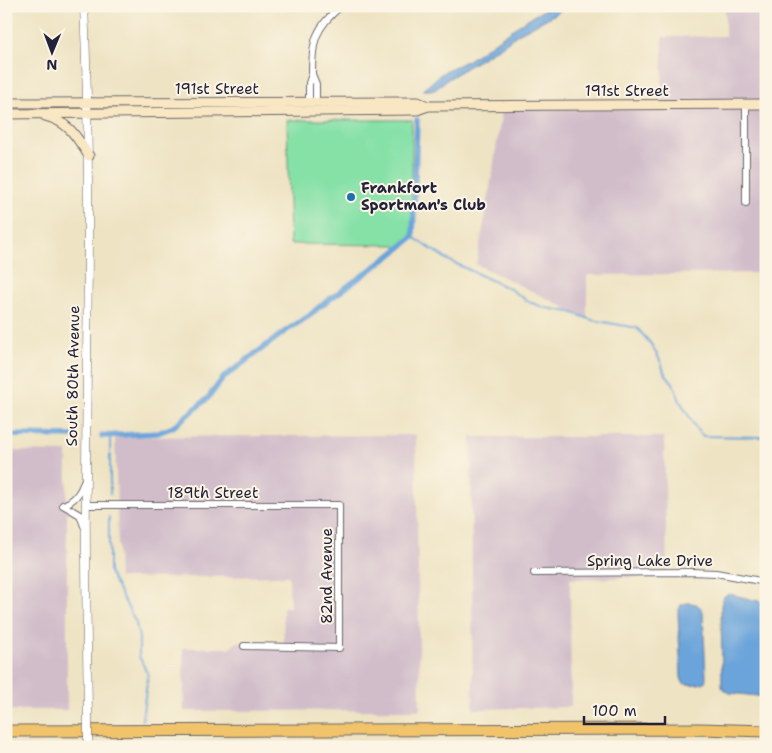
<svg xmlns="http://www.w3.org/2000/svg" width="772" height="753" font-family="'Shantell Sans',sans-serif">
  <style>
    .industrial { fill: #d1bdca }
    .green { fill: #86e1a7; stroke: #548271 }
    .water { fill: #6ba4da; stroke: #46638a }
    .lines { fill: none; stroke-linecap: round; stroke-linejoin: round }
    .stream { stroke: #6ba4da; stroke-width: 2 }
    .canal { stroke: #6ba4da; stroke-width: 5.5 }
    .minor-casing { stroke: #69666b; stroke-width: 8 }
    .tertiary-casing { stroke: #69666b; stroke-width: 9 }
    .secondary-casing { stroke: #69666b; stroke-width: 11 }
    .motorway-casing { stroke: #69666b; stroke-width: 13 }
    .minor { stroke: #fff; stroke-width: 6 }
    .tertiary { stroke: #fff; stroke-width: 8 }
    .secondary { stroke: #f9e7c3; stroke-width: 9 }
    .motorway { stroke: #f1c36a; stroke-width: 11 }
    .tertiary-bridge-casing { stroke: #69666b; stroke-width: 9; stroke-linecap: butt }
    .tertiary-bridge { stroke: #fff; stroke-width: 8 }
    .poi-dot { fill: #1f6fb2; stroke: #fcf5e5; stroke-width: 2 }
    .labels { text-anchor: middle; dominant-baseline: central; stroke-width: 4; stroke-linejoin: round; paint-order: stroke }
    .street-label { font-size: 15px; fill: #22223b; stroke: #fcf5e5 }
    .poi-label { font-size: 15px; font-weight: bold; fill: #22223b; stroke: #fcf5e5; text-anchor: start }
  </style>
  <rect width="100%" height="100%" fill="#fcf5e5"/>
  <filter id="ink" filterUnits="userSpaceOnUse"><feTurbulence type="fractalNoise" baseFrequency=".02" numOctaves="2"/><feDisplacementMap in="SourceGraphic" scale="10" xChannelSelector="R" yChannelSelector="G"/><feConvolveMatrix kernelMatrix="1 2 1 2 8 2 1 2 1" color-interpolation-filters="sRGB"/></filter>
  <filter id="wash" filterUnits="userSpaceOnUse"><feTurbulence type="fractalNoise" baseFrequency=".0096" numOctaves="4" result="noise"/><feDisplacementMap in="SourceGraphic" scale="20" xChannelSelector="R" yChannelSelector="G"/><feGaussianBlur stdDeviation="1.12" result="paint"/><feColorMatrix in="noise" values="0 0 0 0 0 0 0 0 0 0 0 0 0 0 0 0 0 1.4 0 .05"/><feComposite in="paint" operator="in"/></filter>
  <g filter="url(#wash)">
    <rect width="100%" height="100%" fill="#eee3c3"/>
    <g class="industrial">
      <path d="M725,6H766V273L587,275V318L476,264L486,214L503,104H662L663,37L725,36Z"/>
      <path d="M416,435L420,710L184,711L183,648H230L237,642L284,643L283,607H290L289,576L119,578L115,437Z"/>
      <path d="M471,437H664L667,577L570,579L571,707L473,709Z"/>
      <path d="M6,451L67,452V710H6Z"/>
    </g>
    <path class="green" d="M287,120H412V233L408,244L400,251L395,245L290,244Z"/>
    <g class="water">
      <path d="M551,6H565L557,13L518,34L503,45L445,81L435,90H423L442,73L470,59L526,20Z"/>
      <path d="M730,594L766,603V697L730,693L725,691L722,687L721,605L724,596Z"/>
      <path d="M687,603C696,603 699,604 703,612L706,677L705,682C699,685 689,685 683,683L681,678L678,612L681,605Z"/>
    </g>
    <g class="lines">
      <g class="stream">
        <path d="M413,237L448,260L510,289L529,302L546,308L571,312L592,320L637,328L651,344L661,362L664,372L673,383L680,401L697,430L703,436L766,437"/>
        <path d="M110,494V436"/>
        <path d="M109,517V572L136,623L139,638V656L148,675L142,720"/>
      </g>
      <g class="canal">
        <path d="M6,435L76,436"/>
        <path d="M102,436L158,433L173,427L208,398L224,377L287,330L309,316L319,307L388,257L413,237L417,120"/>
      </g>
    </g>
  </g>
  <g filter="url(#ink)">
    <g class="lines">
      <g class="minor-casing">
        <g id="minor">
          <path d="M312,74C312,41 315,28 341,6"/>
          <path d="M309,103V83L312,74L316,84V103"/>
          <path d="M746,104V203"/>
          <path d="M63,505L80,515L84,526"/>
          <path d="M63,505C74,501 81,492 84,481"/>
          <path d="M86,505H339V648L244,646"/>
          <path d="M534,573L691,572L716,573L766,582"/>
        </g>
      </g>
      <g class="tertiary-casing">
        <path id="tertiary" d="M84,6C91,161 87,317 86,472C85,552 87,633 88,714"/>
      </g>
      <g class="secondary-casing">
        <g id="secondary">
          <path d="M6,103L418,102L428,106"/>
          <path d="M6,114L417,110L428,106L766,104"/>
          <path d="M45,116C69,122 76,136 89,156"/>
        </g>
      </g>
      <g class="motorway-casing">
        <path id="motorway" d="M6,731L701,729L766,731"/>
      </g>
      <use href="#minor" class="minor"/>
      <use href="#tertiary" class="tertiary"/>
      <use href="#secondary" class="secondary"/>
      <use href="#motorway" class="motorway"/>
      <g class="tertiary-bridge-casing">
        <path id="tertiary-bridge" d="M88,714V747"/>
      </g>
      <use href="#tertiary-bridge" class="tertiary-bridge"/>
    </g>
  </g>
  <circle class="poi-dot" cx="351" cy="197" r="5"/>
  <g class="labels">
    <g class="street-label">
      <text x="217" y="89">191st Street</text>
      <text x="627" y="91">191st Street</text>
      <text transform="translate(73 376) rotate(-89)">South 80th Avenue</text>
      <text x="213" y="493">189th Street</text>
      <text x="650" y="561">Spring Lake Drive</text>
      <text transform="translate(327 576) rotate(-90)">82nd Avenue</text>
    </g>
    <g class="poi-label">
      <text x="361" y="188">Frankfort<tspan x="361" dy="17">Sportman's Club</tspan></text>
    </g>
  </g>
  <rect width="772" height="753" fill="none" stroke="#fcf5e5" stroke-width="25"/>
  <g transform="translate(52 52) rotate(181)" stroke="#fcf5e5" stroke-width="4" paint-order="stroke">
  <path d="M0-4L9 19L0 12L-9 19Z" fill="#22223b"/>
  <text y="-8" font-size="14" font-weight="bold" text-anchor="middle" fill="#22223b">N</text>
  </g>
  <path d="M584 716v8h81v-8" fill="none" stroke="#22223b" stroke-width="2.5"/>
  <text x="592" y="716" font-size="15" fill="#22223b" stroke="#fcf5e5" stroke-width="4" paint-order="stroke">100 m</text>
</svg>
